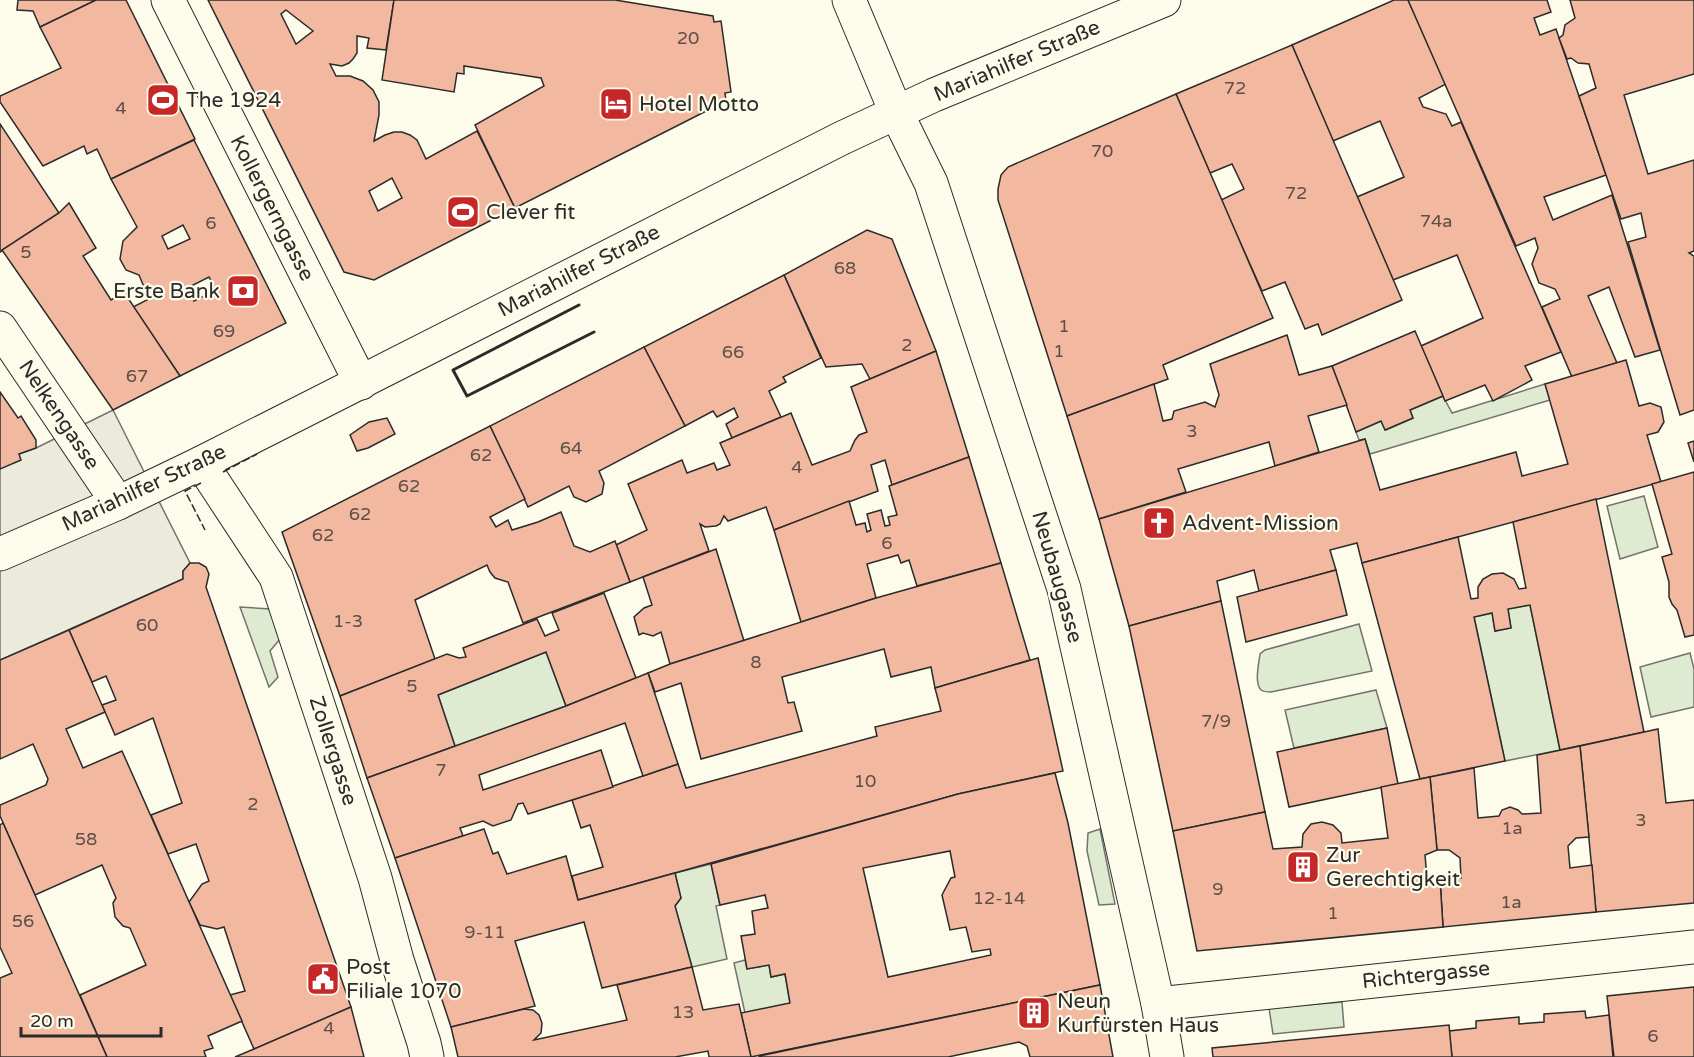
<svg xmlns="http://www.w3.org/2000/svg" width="1694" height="1057" font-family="'Varela Round',sans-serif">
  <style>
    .green { fill: #deebd1; stroke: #74746e; stroke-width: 1.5 }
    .parking { fill: #eceadb; stroke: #74746e; stroke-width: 1.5 }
    .building { fill: #f2b8a0; stroke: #2b2b2b; stroke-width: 1.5; fill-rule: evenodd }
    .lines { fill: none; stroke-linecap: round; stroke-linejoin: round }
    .minor-casing { stroke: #2b2b2b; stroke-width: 35 }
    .minor { stroke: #fdfbea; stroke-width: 33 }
    .fence { stroke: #2b2b2b; stroke-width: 1.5; stroke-dasharray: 8 3; stroke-linecap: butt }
    .wall { stroke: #2b2b2b; stroke-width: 3 }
    .labels { text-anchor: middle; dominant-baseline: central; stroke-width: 4.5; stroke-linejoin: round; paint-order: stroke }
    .number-label { font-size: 18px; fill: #5d4e48 }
    .street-label { font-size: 21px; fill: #2b2b2b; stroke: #fdfbea }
    .poi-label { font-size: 21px; fill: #2b2b2b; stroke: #fdfbea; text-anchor: start }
  </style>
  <rect width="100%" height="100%" fill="#fdfbea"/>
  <g class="green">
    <path d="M1545,384L1550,400L1370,454L1365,439L1359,440L1356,432L1381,421L1386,430L1413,418L1410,410L1443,396L1452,413Z"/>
    <path d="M1644,496L1658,547L1620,559L1607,506Z"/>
    <path d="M1530,605L1560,750L1505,761L1474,617L1492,613L1495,631L1511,628L1508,609Z"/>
    <path d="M240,607L271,609L280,639L270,651L278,677L269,687Z"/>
    <path d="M1359,624L1372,671L1271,692C1268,692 1264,692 1261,690C1254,683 1259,663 1260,654L1265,650Z"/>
    <path d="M546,652L566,706L455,746L438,695Z"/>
    <path d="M1690,653L1694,669V707L1651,717L1640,667Z"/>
    <path d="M1376,690L1387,728L1294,748L1285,710Z"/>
    <path d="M1100,829L1115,904L1099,905L1087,851L1088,833Z"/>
    <path d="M711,864L720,905L716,906L727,959L692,967L675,906L681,898L675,873Z"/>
    <path d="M745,960L747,969L769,965L771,977L785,974L790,1003L745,1013L734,963Z"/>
    <path d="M1342,1002L1344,1027L1273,1034L1269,1008Z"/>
  </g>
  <path class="parking" d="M113,410L190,563L183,571V579L0,660V469L19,454L36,448Z"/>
  <g class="building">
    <path d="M18,0H96L40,27L33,11L17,10Z"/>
    <path d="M96,0H126L195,139L111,179L97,149L87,154L84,146L43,166L0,102V96L61,68L40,27Z"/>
    <path d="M208,0H394L386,50L367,48L369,38L357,36V53L353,59L349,63L342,66L330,64L336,76H350L363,81L373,90L379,102V115L374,141L385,135L394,132H402L410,135L417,140L426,159L477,131L515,208L374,280L344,272ZM286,10L313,31L296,44L281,14ZM392,178L402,198L378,211L369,191Z"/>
    <path d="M394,0H615L713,16L714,22L721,21L731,92L725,93L726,101L515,208L475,125L544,86L541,78L464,66V74L457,73L454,92L382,80Z"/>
    <path d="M1394,0H1408L1446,84L1419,98L1423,107L1446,114L1452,126L1461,122L1561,352L1525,366L1532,380L1493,401L1485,385L1445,401L1421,346L1483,318L1457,255L1393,280L1357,197L1404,177L1380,121L1333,141L1292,45Z"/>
    <path d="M1408,0H1547L1551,12L1534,18L1540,35L1556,29L1606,175L1544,197L1553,220L1612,195L1660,350L1635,357L1609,287L1588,296L1617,363L1572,377L1542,307L1560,299L1555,289L1539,283L1532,264L1538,248L1535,238L1516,246Z"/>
    <path d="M1570,0H1694V74L1624,95L1648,174L1694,160V251L1689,253L1694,256V410L1680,415L1628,242L1646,237L1641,213L1621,219L1579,96L1596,88L1589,64L1578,63L1571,58L1567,59L1559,38L1563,35L1565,25L1575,18Z"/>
    <path d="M1292,45L1402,300L1322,335L1318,324L1305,329L1285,282L1262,291L1221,200L1244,189L1232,164L1210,173L1176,94Z"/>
    <path d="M1176,94L1273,318L1163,365L1168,379L1067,416L998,200V189L1001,175L1008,167Z"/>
    <path d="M0,124L59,213L0,252Z"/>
    <path d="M194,140L286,323L180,376L133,307L149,299L139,275L126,270L120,259L123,241L137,227L111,179ZM183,225L190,239L168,249L162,236ZM209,277L216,290L194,301L187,288Z"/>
    <path d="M69,203L96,248L83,256L111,300L124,292L180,376L113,410L2,250L59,213Z"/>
    <path d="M867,230L892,239L936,351L870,379L862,364L826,367L784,275Z"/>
    <path d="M784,275L821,358L783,377L786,382L769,391L781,417L732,438L726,424L738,417L734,408L717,417L713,411L685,426L644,347Z"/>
    <path d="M1415,331L1443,396L1410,410L1413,418L1385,430L1381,421L1356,432L1332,366Z"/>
    <path d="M1287,335L1299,375L1332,366L1347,405L1308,416L1319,452L1275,466L1269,442L1178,469L1186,492L1099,519L1067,416L1154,384L1163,421L1172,419L1174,411L1205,402L1215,407L1219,395L1210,364Z"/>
    <path d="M644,347L685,426L599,471L604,483L602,494L586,502L574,497L569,486L528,507L490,426Z"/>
    <path d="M936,351L969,457L892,485L885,460L871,465L878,491L774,530L766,507L728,521L724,516L720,524L716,526L705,527L700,524L709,551L630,582L616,545L647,530L628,484L682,460L687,473L714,463L717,470L730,465L720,443L791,413L812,465L850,451L855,440L859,435L867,432L851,387Z"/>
    <path d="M1626,360L1639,406L1650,403L1661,407L1664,422L1658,432L1647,435L1661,482L1362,563L1357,543L1330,550L1336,570L1259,591L1254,570L1217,581L1221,601L1129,626L1099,519L1365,439L1380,490L1516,452L1522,476L1568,464L1545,384Z"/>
    <path d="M0,392L18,418L21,416L36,440V448L19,454L21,460L0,469Z"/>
    <path d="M387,418L395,434L368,448L357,451L350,435L369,422Z"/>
    <path d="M490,426L525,499L490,517L496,527L508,520L512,530L538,522L561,512L574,546L590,552L615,541L630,582L523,623L508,582L495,578L490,572L487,565L415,600L435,659L340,696L282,532Z"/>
    <path d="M1694,441V462L1688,443Z"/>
    <path d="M969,457L1001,563L917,586L909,560L901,563L898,555L867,564L876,598L801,622L774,530L849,501L856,525L865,523L867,532L871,530L867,514L881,510L885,526L890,525L888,517L897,515L889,486Z"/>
    <path d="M1694,472V635L1685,637L1677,610L1672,604L1669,597V582L1662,557L1672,554L1652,484Z"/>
    <path d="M1596,499L1644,732L1560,750L1530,605L1508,609L1511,628L1495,631L1492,613L1474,617L1505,761L1420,779L1362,563L1458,537L1471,599L1478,598V587L1483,579L1492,574L1503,573L1514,579L1519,589L1526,588L1513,522Z"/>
    <path d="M716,549L744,641L670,664L661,632L653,636L643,633L639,635L634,617L644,608L652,605L643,577Z"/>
    <path d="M190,563H199L206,567L209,574L206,587L351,1007L254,1049L230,995L245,991L224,927L217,929L200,925L189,902L202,884L209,881L196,844L168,854L151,815L182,803L153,718L115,735L102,705L116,700L106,676L92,682L69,630L183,579V571Z"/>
    <path d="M1001,563L1030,660L935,688L931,667L891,677L884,649L782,677L788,703L794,702L802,731L701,759L681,683L655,692L648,673L670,664L876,598Z"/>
    <path d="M1336,570L1347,615L1246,642L1237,597Z"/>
    <path d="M604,593L636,678L566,706L546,652L438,695L455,746L367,778L340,696L447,654L459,658L466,657L463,648L537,619L545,636L559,630L552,613Z"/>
    <path d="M1221,601L1265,812L1173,831L1129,626Z"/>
    <path d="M69,630L105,712L66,729L83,768L122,751L242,1021L208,1036L213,1048L204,1051L206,1057H107L80,995L146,965L130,928L123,926L115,917L113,903L116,898L102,865L35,895L0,816V805L46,785L48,779L33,744L0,759V660Z"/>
    <path d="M1038,658L1063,771L958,794L578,900L572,876L603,867L590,825L581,828L572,800L678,764L686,788L877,736L875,727L941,711L935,688Z"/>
    <path d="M648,673L678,764L643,776L625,723L479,775L483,790L601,750L613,787L528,814L523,803L518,804L511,820L493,826L483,821L460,828L463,836L395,858L367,778L566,706Z"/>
    <path d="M1387,728L1398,784L1289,807L1277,752Z"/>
    <path d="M1658,729L1666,803L1694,800V903L1596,912L1580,746Z"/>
    <path d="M1580,746L1589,837L1576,838L1568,846L1570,868L1592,865L1596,912L1443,927L1440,879L1461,878L1460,858L1449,850H1437L1430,777L1474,768L1478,818L1499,816L1502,810L1510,807L1518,810L1522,814L1541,813L1537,755Z"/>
    <path d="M1055,773L1068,823L1100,985L751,1057L741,1013L790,1003L785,974L771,977L769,965L747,969L741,936L755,934L752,911L768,908L765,895L720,905L711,864L958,794ZM950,851L955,877L951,878L942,895L950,930L966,927L972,952L990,949L991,955L888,977L863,868Z"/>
    <path d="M1430,777L1437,850L1425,855L1427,878L1440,879L1443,927L1197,951L1173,831L1265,812L1273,849L1302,847L1303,834L1311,824L1322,822L1333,825L1341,833L1342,843L1388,838L1381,787Z"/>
    <path d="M3,823L107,1057H0V978L12,973L0,947V825Z"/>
    <path d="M484,829L493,854L498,852L507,874L566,856L578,900L675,873L681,898L675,906L692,967L602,988L584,922L515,941L535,1006L451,1027L395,858Z"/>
    <path d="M692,967L703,1010L739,1004L751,1057H709L708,1051L675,1057H458L451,1027L524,1009L533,1010L539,1015L542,1023L541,1033L534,1040L627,1020L617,985Z"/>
    <path d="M1100,985L1113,1057H1030L1027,1046L1019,1042L948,1057H759V1056Z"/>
    <path d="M1694,987V1057H1614L1607,996Z"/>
    <path d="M351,1007L364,1057H235L254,1049Z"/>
    <path d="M1585,1011L1586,1018L1609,1015L1613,1057H1452L1449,1031L1476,1028V1021L1519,1017V1024L1544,1022V1014Z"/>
    <path d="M1449,1025L1452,1057H1213L1212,1048Z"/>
  </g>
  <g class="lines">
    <g class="minor-casing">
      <g id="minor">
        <path d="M168,0L361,383"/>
        <path d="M849,0L896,112L931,183L1064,589L1158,1004L1167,1057"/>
        <path d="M0,328L118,503"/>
        <path d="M201,463L276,577L375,878L397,960L424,1043L427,1057"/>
        <path d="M0,554L118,503L201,463L842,138L934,95L1164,0"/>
        <path d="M1158,1004L1694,947"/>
      </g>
    </g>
    <use href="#minor" class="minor"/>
    <g class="fence">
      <path d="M223,472L257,454"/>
      <path d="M201,483L185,491L205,530"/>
    </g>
    <path class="wall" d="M579,305L453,370L467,396L594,332"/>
  </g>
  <defs>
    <g id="stadium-square" transform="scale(1.725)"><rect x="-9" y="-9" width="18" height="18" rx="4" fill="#c62828" stroke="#fdfbea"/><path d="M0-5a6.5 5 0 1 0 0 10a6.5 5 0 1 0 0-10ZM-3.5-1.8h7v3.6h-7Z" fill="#fff"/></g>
    <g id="hotel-square" transform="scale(1.725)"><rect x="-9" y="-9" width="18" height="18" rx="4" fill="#c62828" stroke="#fdfbea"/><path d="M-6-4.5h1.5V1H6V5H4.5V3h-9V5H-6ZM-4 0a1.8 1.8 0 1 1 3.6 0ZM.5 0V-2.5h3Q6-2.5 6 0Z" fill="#fff"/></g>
    <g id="bank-square" transform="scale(1.725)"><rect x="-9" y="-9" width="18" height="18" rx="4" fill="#c62828" stroke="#fdfbea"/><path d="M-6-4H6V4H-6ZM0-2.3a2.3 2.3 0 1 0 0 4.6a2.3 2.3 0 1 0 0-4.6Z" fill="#fff"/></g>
    <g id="church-square" transform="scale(1.725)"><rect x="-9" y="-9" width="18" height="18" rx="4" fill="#c62828" stroke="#fdfbea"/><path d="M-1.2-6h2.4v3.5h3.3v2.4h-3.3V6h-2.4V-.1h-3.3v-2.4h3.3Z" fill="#fff"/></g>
    <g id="building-square" transform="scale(1.725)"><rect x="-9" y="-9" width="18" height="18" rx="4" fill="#c62828" stroke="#fdfbea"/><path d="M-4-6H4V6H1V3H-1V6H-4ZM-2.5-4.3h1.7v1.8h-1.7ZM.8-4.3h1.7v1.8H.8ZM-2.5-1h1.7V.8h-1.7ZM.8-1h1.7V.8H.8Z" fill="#fff"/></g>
    <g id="civic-square" transform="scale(1.725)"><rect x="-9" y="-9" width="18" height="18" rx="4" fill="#c62828" stroke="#fdfbea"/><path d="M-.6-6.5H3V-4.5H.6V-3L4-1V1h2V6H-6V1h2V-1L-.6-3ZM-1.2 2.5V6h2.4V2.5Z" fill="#fff"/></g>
  </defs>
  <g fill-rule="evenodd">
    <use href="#stadium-square" x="163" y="100"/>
    <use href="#hotel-square" x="616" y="104"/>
    <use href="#stadium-square" x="463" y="212"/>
    <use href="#bank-square" x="243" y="291"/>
    <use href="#church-square" x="1159" y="523"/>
    <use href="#building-square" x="1303" y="867"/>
    <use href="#civic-square" x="323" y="979"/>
    <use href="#building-square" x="1034" y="1013"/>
  </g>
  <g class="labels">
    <g class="number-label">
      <text x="688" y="38">20</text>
      <text x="1235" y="88">72</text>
      <text x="121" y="108">4</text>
      <text x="1102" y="151">70</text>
      <text x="1296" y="193">72</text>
      <text x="1436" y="221">74a</text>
      <text x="211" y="223">6</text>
      <text x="26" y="252">5</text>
      <text x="845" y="268">68</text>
      <text x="1064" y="326">1</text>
      <text x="224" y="331">69</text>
      <text x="907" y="345">2</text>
      <text x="1059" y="351">1</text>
      <text x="733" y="352">66</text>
      <text x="137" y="376">67</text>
      <text x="1192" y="431">3</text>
      <text x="571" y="448">64</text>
      <text x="481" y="455">62</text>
      <text x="797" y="467">4</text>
      <text x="409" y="486">62</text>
      <text x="360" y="514">62</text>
      <text x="323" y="535">62</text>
      <text x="887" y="543">6</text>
      <text x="348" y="621">1-3</text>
      <text x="147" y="625">60</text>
      <text x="756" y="662">8</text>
      <text x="412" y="686">5</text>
      <text x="1216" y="721">7/9</text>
      <text x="441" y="770">7</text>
      <text x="865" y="781">10</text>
      <text x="253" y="804">2</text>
      <text x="1641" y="820">3</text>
      <text x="1512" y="828">1a</text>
      <text x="86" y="839">58</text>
      <text x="1218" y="889">9</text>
      <text x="999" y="898">12-14</text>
      <text x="1511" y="902">1a</text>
      <text x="1333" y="913">1</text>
      <text x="23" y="921">56</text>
      <text x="485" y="932">9-11</text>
      <text x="683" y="1012">13</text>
      <text x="329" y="1028">4</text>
      <text x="1653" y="1036">6</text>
    </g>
    <g class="street-label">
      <text transform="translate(1017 61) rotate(-23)">Mariahilfer Straße</text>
      <text transform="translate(272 208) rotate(63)">Kollergerngasse</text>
      <text transform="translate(579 271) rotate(-27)">Mariahilfer Straße</text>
      <text transform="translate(59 415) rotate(56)">Nelkengasse</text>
      <text transform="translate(144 488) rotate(-25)">Mariahilfer Straße</text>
      <text transform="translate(1057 577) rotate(74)">Neubaugasse</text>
      <text transform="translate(333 751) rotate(72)">Zollergasse</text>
      <text transform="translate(1426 975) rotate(-6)">Richtergasse</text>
    </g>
    <g class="poi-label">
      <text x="186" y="100">The 1924</text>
      <text x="639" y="104">Hotel Motto</text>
      <text x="486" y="212">Clever fit</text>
      <text x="220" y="291" text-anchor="end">Erste Bank</text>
      <text x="1182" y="523">Advent-Mission</text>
      <text x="1326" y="855">Zur<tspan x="1326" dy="24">Gerechtigkeit</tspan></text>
      <text x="346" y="967">Post<tspan x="346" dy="24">Filiale 1070</tspan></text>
      <text x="1057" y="1001">Neun<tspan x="1057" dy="24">Kurfürsten Haus</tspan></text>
    </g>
  </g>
  <path d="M21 1027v9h140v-9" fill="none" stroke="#2b2b2b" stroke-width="3"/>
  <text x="30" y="1027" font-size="18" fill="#2b2b2b" stroke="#fdfbea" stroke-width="4.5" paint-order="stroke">20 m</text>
</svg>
